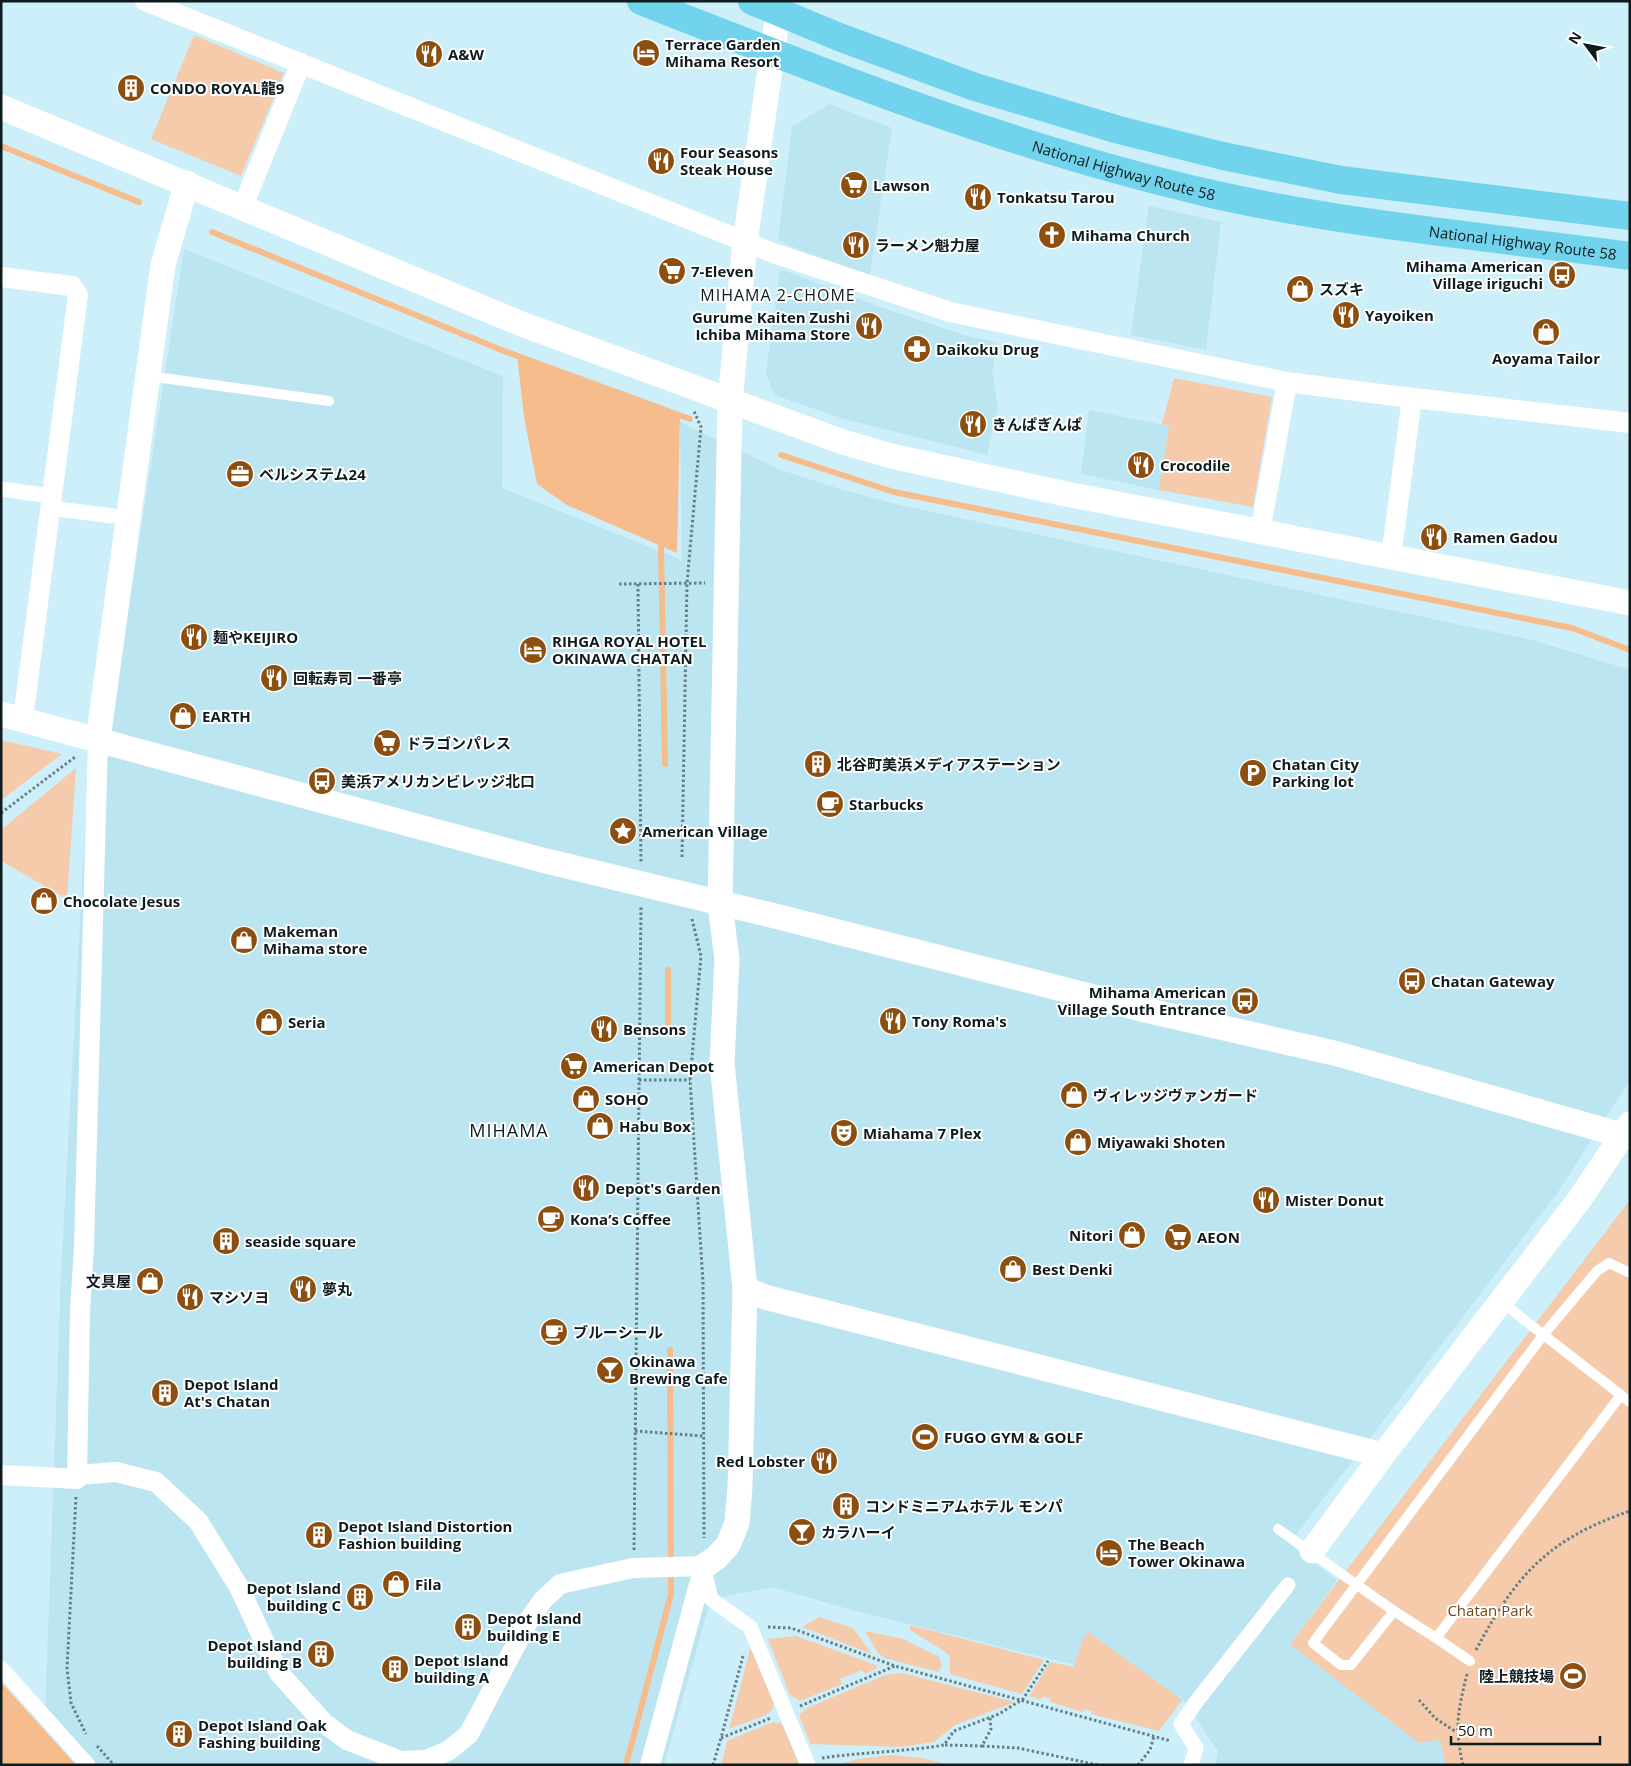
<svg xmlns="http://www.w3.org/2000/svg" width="1631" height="1766" font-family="'Open Sans','Noto Sans JP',sans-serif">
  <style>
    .built { fill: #bae5f1 }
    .green { fill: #f5cbab }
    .water { fill: #f7bc8c }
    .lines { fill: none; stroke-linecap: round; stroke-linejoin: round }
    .stream { stroke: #f7bc8c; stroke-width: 6 }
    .path { stroke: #677e85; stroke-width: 3; stroke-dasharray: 2.5 2.5; stroke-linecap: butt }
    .service { stroke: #fff; stroke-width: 10 }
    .pedestrian { stroke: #fff; stroke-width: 15 }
    .minor { stroke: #fff; stroke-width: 20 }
    .tertiary { stroke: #fff; stroke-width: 25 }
    .trunk { stroke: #72d4ec; stroke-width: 28 }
    .labels { text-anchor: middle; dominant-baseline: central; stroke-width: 4; stroke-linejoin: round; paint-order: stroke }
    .poi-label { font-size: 15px; font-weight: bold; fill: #0e1b1f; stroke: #fff; text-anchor: start }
    .street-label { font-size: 15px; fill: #0e1b1f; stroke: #fff }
    .park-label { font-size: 15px; fill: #76471a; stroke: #fff }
    .neighbourhood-label { font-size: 16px; letter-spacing: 1px; fill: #0e1b1f; stroke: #fff }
    .quarter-label { font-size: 18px; letter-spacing: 1px; fill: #0e1b1f; stroke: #fff }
  </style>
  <rect width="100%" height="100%" fill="#cdeff9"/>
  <g class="built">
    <path d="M829,104L892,128L870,275L805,252L778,240L792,127Z"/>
    <path d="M1149,206L1221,222L1206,350L1131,335Z"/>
    <path d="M184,249L503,376L502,488L682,560L680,422L778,469L843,490L904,506L1536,641L1630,670V1080L1558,1192L1289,1544L1337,1580L1290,1644L1441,1740L1446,1765H1215L1218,1751L1182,1698L1071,1664L852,1610L772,1587L711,1599L664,1765H86L45,1718L61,1275L89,754L110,756L98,740L133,582Z"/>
    <path d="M780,269L880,307L964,335L998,343L992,371L998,407L987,455L844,419L774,395L766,373Z"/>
    <path d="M1089,410L1169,426L1159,490L1081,474Z"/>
  </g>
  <g class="green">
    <path d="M194,35L284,73L241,176L151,139Z"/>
    <path d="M1174,378L1272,397L1253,507L1159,490L1169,426L1162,424Z"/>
    <path d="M1,740L62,754L1,800Z"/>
    <path d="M76,768L67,899L1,861V830Z"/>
    <path d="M1630,1200V1765H1446L1440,1740L1419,1743L1290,1644Z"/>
    <path d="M819,1617L853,1628L872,1654L802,1627Z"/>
    <path d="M910,1625L1044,1660L1022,1694L950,1674V1657L944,1651L910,1630Z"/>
    <path d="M865,1631L903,1639L939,1657L942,1665L938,1672L885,1658L878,1653Z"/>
    <path d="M1088,1632L1182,1700L1159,1731L1091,1714L1092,1711L1084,1709L1083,1712L1050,1702V1698L1042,1697L1041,1700L1029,1696L1050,1662L1074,1667L1082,1641Z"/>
    <path d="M796,1636L876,1665L877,1668L865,1674L862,1670L840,1679L842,1684L800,1701L790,1695L768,1639Z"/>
    <path d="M751,1646L774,1703L772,1710L768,1714L729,1729Z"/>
    <path d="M902,1673L1015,1702L955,1725L934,1742L901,1747L811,1744L800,1719V1714L807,1708L885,1675Z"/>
    <path d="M773,1722L782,1724L799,1765H721L727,1741Z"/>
    <path d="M891,1755L922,1758L950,1765H836L858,1759Z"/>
  </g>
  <g class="water">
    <path d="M517,355L680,415L677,553L567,505L537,484L524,417Z"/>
    <path d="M1,1682L76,1765H1Z"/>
  </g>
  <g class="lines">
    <g class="stream">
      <path d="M1,146L139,202"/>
      <path d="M212,232L504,351L690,419"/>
      <path d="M781,455L894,492L1572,628L1630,650"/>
      <path d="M661,546L665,764"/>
      <path d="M668,970V1026"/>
      <path d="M626,1765L671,1594L670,1350"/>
    </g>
    <g class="path">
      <path d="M619,584L705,583"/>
      <path d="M638,584L641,863"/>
      <path d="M1,813L75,757"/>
      <path d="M682,857L687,583L701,427L694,411"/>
      <path d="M692,919L701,956L690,1080L703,1282L704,1538"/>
      <path d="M639,1080H690"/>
      <path d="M635,1431L703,1436"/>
      <path d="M76,1497L67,1668L71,1703L86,1734"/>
      <path d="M634,1550L641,907"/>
      <path d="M768,1627L791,1628L895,1666L1171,1741"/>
      <path d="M1476,1650C1516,1575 1548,1539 1630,1511"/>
      <path d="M743,1656L721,1738L771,1718"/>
      <path d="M1419,1700L1435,1718L1456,1732"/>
      <path d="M800,1706L895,1666"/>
      <path d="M945,1745L982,1746L991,1729L990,1717"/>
      <path d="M97,1746L114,1765"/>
      <path d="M982,1746L1018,1748L1098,1765"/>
      <path d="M822,1758C863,1752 904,1752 944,1745L954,1731L999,1714L1023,1699L1048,1661"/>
      <path d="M713,1765L721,1738"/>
      <path d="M1138,1765L1150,1750L1154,1736"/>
      <path d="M1463,1765C1454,1727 1458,1711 1467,1674"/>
    </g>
    <g class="service">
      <path d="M148,376L329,401"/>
      <path d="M1500,1301L1630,1402"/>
      <path d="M1278,1529L1394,1611L1436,1638L1621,1395"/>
      <path d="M1394,1611L1351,1665H1341L1313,1643L1544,1334L1597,1271L1609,1263L1630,1273"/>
      <path d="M1436,1638L1470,1661"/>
    </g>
    <g class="pedestrian">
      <path d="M1,489L51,496"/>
      <path d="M50,508L113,516"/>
      <path d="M704,1569L711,1599L750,1627L808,1765"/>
      <path d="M1,1668L88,1765"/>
      <path d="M1191,1765L1196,1748L1181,1724L1196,1702L1288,1585"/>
    </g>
    <g class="minor">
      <path d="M145,1L773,253L950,312L1287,382L1388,395L1630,423"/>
      <path d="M243,206L301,63"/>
      <path d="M1,277L72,286L78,295L23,719"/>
      <path d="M1260,532L1287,382"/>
      <path d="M1391,558L1412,398"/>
      <path d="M1,1475L77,1479L80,1311L84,1246L98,740"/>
      <path d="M77,1475L116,1472L156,1482L198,1521L239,1587L279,1673L324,1723L347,1740L401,1761L426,1760L448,1751L469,1734L530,1618L543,1600L560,1584L633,1568L704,1566L650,1765"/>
    </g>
    <g class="tertiary">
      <path d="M1,107L519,323L840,441L891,456L1066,494L1630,603"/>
      <path d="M1,714L542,860L775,916L1141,1009L1338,1054L1621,1135"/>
      <path d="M98,740L163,265L187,183"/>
      <path d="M745,1289L765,1297L1383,1455L1579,1200L1630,1124"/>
      <path d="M1312,1551L1383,1455"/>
      <path d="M704,1566L716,1558L728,1545L737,1523L740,1487L745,1289L722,1063L727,959L720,905L730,402L745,242L780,1"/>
    </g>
    <g class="trunk">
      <path id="s1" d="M641,1C829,75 1015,149 1212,194C1349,225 1490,237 1630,256"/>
      <path d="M752,1L839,37L975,87L1119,130L1223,156L1341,180L1630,216"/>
    </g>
  </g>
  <defs>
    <g id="hotel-disc" transform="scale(1.4375)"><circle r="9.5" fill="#8c4f0f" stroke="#fff"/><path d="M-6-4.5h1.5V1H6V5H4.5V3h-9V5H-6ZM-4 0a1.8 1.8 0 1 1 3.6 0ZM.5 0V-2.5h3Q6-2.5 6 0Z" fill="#fff"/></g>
    <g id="restaurant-disc" transform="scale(1.4375)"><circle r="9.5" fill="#8c4f0f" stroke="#fff"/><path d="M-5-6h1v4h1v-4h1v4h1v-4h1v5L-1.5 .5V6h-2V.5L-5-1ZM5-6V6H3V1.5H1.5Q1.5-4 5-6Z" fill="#fff"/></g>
    <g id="building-disc" transform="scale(1.4375)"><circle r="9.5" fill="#8c4f0f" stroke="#fff"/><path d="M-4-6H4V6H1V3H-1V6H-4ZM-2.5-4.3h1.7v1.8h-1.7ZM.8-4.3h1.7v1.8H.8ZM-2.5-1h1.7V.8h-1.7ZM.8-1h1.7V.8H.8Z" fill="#fff"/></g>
    <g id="supermarket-disc" transform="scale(1.4375)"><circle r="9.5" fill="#8c4f0f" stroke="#fff"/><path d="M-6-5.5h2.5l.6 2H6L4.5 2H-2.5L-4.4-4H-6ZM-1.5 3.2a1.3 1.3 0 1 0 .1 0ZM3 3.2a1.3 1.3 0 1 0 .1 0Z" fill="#fff"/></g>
    <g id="church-disc" transform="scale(1.4375)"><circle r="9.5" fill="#8c4f0f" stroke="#fff"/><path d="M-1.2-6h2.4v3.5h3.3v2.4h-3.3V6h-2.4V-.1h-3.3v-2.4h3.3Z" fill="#fff"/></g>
    <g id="bus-disc" transform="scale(1.4375)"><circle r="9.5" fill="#8c4f0f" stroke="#fff"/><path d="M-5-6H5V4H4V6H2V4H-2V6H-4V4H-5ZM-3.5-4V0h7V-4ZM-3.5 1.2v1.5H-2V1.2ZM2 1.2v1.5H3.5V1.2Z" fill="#fff"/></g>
    <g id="shop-disc" transform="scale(1.4375)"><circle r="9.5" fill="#8c4f0f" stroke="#fff"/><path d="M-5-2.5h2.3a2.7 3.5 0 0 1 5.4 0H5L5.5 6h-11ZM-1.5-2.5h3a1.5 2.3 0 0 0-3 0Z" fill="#fff"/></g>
    <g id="pharmacy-disc" transform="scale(1.4375)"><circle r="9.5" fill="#8c4f0f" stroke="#fff"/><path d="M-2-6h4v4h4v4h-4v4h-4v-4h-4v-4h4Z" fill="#fff"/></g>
    <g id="office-disc" transform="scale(1.4375)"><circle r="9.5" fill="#8c4f0f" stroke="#fff"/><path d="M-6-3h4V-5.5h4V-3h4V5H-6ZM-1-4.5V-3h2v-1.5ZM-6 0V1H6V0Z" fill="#fff"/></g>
    <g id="parking-disc" transform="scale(1.4375)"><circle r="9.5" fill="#8c4f0f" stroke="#fff"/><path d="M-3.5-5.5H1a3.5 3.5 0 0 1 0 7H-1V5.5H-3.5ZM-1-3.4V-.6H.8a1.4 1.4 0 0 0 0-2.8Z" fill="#fff"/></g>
    <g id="cafe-disc" transform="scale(1.4375)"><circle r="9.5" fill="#8c4f0f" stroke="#fff"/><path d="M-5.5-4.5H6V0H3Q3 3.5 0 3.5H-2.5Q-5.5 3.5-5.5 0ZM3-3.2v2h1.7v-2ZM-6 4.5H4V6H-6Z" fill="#fff"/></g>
    <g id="sight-disc" transform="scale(1.4375)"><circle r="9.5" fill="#8c4f0f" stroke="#fff"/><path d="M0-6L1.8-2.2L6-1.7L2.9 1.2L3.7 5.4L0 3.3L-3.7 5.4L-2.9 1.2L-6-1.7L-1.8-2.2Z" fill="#fff"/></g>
    <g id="theatre-disc" transform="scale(1.4375)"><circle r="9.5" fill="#8c4f0f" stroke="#fff"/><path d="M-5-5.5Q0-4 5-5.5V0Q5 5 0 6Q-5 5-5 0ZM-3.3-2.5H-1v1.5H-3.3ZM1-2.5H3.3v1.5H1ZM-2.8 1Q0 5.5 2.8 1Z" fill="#fff"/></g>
    <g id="bar-disc" transform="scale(1.4375)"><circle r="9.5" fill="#8c4f0f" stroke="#fff"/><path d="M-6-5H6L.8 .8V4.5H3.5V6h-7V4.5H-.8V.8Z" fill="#fff"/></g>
    <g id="stadium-disc" transform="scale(1.4375)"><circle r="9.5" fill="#8c4f0f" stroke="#fff"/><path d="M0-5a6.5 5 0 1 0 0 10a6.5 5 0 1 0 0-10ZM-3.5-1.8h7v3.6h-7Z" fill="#fff"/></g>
  </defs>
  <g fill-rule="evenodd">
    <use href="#hotel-disc" x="646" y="53"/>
    <use href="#restaurant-disc" x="429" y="54"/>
    <use href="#building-disc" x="131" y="88"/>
    <use href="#restaurant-disc" x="661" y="161"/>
    <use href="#supermarket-disc" x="854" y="185"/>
    <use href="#restaurant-disc" x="978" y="197"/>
    <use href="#church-disc" x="1052" y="235"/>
    <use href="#restaurant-disc" x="856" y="245"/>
    <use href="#supermarket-disc" x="672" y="271"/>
    <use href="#bus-disc" x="1562" y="275"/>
    <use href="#shop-disc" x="1300" y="289"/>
    <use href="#restaurant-disc" x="1346" y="315"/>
    <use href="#restaurant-disc" x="869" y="326"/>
    <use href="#shop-disc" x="1546" y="332"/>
    <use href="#pharmacy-disc" x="917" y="349"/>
    <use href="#restaurant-disc" x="973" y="424"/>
    <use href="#restaurant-disc" x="1141" y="465"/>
    <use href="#office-disc" x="240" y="474"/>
    <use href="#restaurant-disc" x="1434" y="537"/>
    <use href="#restaurant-disc" x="194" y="637"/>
    <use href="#hotel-disc" x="533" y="650"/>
    <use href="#restaurant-disc" x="274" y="678"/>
    <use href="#shop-disc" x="183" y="716"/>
    <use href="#supermarket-disc" x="387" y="743"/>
    <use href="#building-disc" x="818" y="764"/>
    <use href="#parking-disc" x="1253" y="773"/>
    <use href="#bus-disc" x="322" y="781"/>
    <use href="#cafe-disc" x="830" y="804"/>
    <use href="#sight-disc" x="623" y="831"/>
    <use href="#shop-disc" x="44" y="901"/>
    <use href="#shop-disc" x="244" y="940"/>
    <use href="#bus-disc" x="1412" y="981"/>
    <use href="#bus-disc" x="1245" y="1001"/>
    <use href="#restaurant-disc" x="893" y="1021"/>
    <use href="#shop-disc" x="269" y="1022"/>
    <use href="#restaurant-disc" x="604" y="1029"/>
    <use href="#supermarket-disc" x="574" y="1066"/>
    <use href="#shop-disc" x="1074" y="1095"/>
    <use href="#shop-disc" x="586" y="1099"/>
    <use href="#shop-disc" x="600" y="1126"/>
    <use href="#theatre-disc" x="844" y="1133"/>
    <use href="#shop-disc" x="1078" y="1142"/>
    <use href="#restaurant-disc" x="586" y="1188"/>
    <use href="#restaurant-disc" x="1266" y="1200"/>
    <use href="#cafe-disc" x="551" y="1219"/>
    <use href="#shop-disc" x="1132" y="1235"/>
    <use href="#supermarket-disc" x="1178" y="1237"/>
    <use href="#building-disc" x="226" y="1241"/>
    <use href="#shop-disc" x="1013" y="1269"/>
    <use href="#shop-disc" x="150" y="1281"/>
    <use href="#restaurant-disc" x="303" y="1289"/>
    <use href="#restaurant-disc" x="190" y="1297"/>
    <use href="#cafe-disc" x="554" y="1332"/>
    <use href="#bar-disc" x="610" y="1370"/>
    <use href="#building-disc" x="165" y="1393"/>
    <use href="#stadium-disc" x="925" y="1437"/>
    <use href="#restaurant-disc" x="824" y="1461"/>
    <use href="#building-disc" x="846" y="1506"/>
    <use href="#bar-disc" x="802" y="1532"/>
    <use href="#building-disc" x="319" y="1535"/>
    <use href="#hotel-disc" x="1109" y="1553"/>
    <use href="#shop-disc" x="396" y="1584"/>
    <use href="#building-disc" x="360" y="1597"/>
    <use href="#building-disc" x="468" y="1627"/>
    <use href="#building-disc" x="321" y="1654"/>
    <use href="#building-disc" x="395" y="1669"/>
    <use href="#stadium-disc" x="1573" y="1676"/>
    <use href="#building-disc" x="179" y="1734"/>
  </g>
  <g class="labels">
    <g class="poi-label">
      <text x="665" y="44">Terrace Garden<tspan x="665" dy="17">Mihama Resort</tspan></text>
      <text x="448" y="54">A&amp;W</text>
      <text x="150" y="88">CONDO ROYAL龍9</text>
      <text x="680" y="152">Four Seasons<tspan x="680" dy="17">Steak House</tspan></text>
      <text x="873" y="185">Lawson</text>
      <text x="997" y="197">Tonkatsu Tarou</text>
      <text x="1071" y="235">Mihama Church</text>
      <text x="875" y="245">ラーメン魁力屋</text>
      <text x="1543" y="266" text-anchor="end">Mihama American<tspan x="1543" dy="17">Village iriguchi</tspan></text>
      <text x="691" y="271">7-Eleven</text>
      <text x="1319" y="289">スズキ</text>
      <text x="1365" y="315">Yayoiken</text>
      <text x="850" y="317" text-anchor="end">Gurume Kaiten Zushi<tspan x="850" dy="17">Ichiba Mihama Store</tspan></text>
      <text x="936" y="349">Daikoku Drug</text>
      <text x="1546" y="358" text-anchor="middle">Aoyama Tailor</text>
      <text x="992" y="424">きんぱぎんぱ</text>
      <text x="1160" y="465">Crocodile</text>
      <text x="259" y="474">ベルシステム24</text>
      <text x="1453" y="537">Ramen Gadou</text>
      <text x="213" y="637">麺やKEIJIRO</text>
      <text x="552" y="641">RIHGA ROYAL HOTEL<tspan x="552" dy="17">OKINAWA CHATAN</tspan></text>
      <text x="293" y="678">回転寿司 一番亭</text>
      <text x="202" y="716">EARTH</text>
      <text x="406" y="743">ドラゴンパレス</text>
      <text x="837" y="764">北谷町美浜メディアステーション</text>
      <text x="1272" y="764">Chatan City<tspan x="1272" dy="17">Parking lot</tspan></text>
      <text x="341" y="781">美浜アメリカンビレッジ北口</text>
      <text x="849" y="804">Starbucks</text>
      <text x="642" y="831">American Village</text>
      <text x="63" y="901">Chocolate Jesus</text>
      <text x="263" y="931">Makeman<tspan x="263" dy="17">Mihama store</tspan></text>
      <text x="1431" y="981">Chatan Gateway</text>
      <text x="1226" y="992" text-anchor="end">Mihama American<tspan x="1226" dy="17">Village South Entrance</tspan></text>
      <text x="912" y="1021">Tony Roma's</text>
      <text x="288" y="1022">Seria</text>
      <text x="623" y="1029">Bensons</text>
      <text x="593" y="1066">American Depot</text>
      <text x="1093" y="1095">ヴィレッジヴァンガード</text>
      <text x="605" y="1099">SOHO</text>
      <text x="619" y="1126">Habu Box</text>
      <text x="863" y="1133">Miahama 7 Plex</text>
      <text x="1097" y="1142">Miyawaki Shoten</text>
      <text x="605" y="1188">Depot's Garden</text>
      <text x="1285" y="1200">Mister Donut</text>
      <text x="570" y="1219">Kona’s Coffee</text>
      <text x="1113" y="1235" text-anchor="end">Nitori</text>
      <text x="1197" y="1237">AEON</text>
      <text x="245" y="1241">seaside square</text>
      <text x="1032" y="1269">Best Denki</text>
      <text x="131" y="1281" text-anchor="end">文具屋</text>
      <text x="322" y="1289">夢丸</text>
      <text x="209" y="1297">マシソヨ</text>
      <text x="573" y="1332">ブルーシール</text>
      <text x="629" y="1361">Okinawa<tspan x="629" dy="17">Brewing Cafe</tspan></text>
      <text x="184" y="1384">Depot Island<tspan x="184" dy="17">At's Chatan</tspan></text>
      <text x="944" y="1437">FUGO GYM &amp; GOLF</text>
      <text x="805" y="1461" text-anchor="end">Red Lobster</text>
      <text x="865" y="1506">コンドミニアムホテル モンパ</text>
      <text x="338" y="1526">Depot Island Distortion<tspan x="338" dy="17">Fashion building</tspan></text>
      <text x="821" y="1532">カラハーイ</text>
      <text x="1128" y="1544">The Beach<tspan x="1128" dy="17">Tower Okinawa</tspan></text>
      <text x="415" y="1584">Fila</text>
      <text x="341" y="1588" text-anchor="end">Depot Island<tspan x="341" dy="17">building C</tspan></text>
      <text x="487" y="1618">Depot Island<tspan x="487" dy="17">building E</tspan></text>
      <text x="302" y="1645" text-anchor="end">Depot Island<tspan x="302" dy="17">building B</tspan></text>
      <text x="414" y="1660">Depot Island<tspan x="414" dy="17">building A</tspan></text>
      <text x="1554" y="1676" text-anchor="end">陸上競技場</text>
      <text x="198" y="1725">Depot Island Oak<tspan x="198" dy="17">Fashing building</tspan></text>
    </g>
    <g class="street-label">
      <text stroke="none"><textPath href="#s1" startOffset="512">National Highway Route 58</textPath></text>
      <text stroke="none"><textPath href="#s1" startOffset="918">National Highway Route 58</textPath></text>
    </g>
    <g class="park-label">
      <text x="1490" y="1610">Chatan Park</text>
    </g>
    <g class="neighbourhood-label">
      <text x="778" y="295">MIHAMA 2-CHOME</text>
    </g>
    <g class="quarter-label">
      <text x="509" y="1130">MIHAMA</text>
    </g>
  </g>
  <rect width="1631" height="1766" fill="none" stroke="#0e1b1f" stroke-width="5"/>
  <g transform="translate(1586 45) rotate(302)" stroke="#ffffff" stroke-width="4" paint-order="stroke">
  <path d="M0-4L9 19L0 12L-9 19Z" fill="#0e1b1f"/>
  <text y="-8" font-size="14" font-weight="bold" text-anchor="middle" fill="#0e1b1f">N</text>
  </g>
  <path d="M1451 1736v8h149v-8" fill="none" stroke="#0e1b1f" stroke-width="2.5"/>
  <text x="1458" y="1736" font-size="15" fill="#0e1b1f" stroke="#ffffff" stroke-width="4" paint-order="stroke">50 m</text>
</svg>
